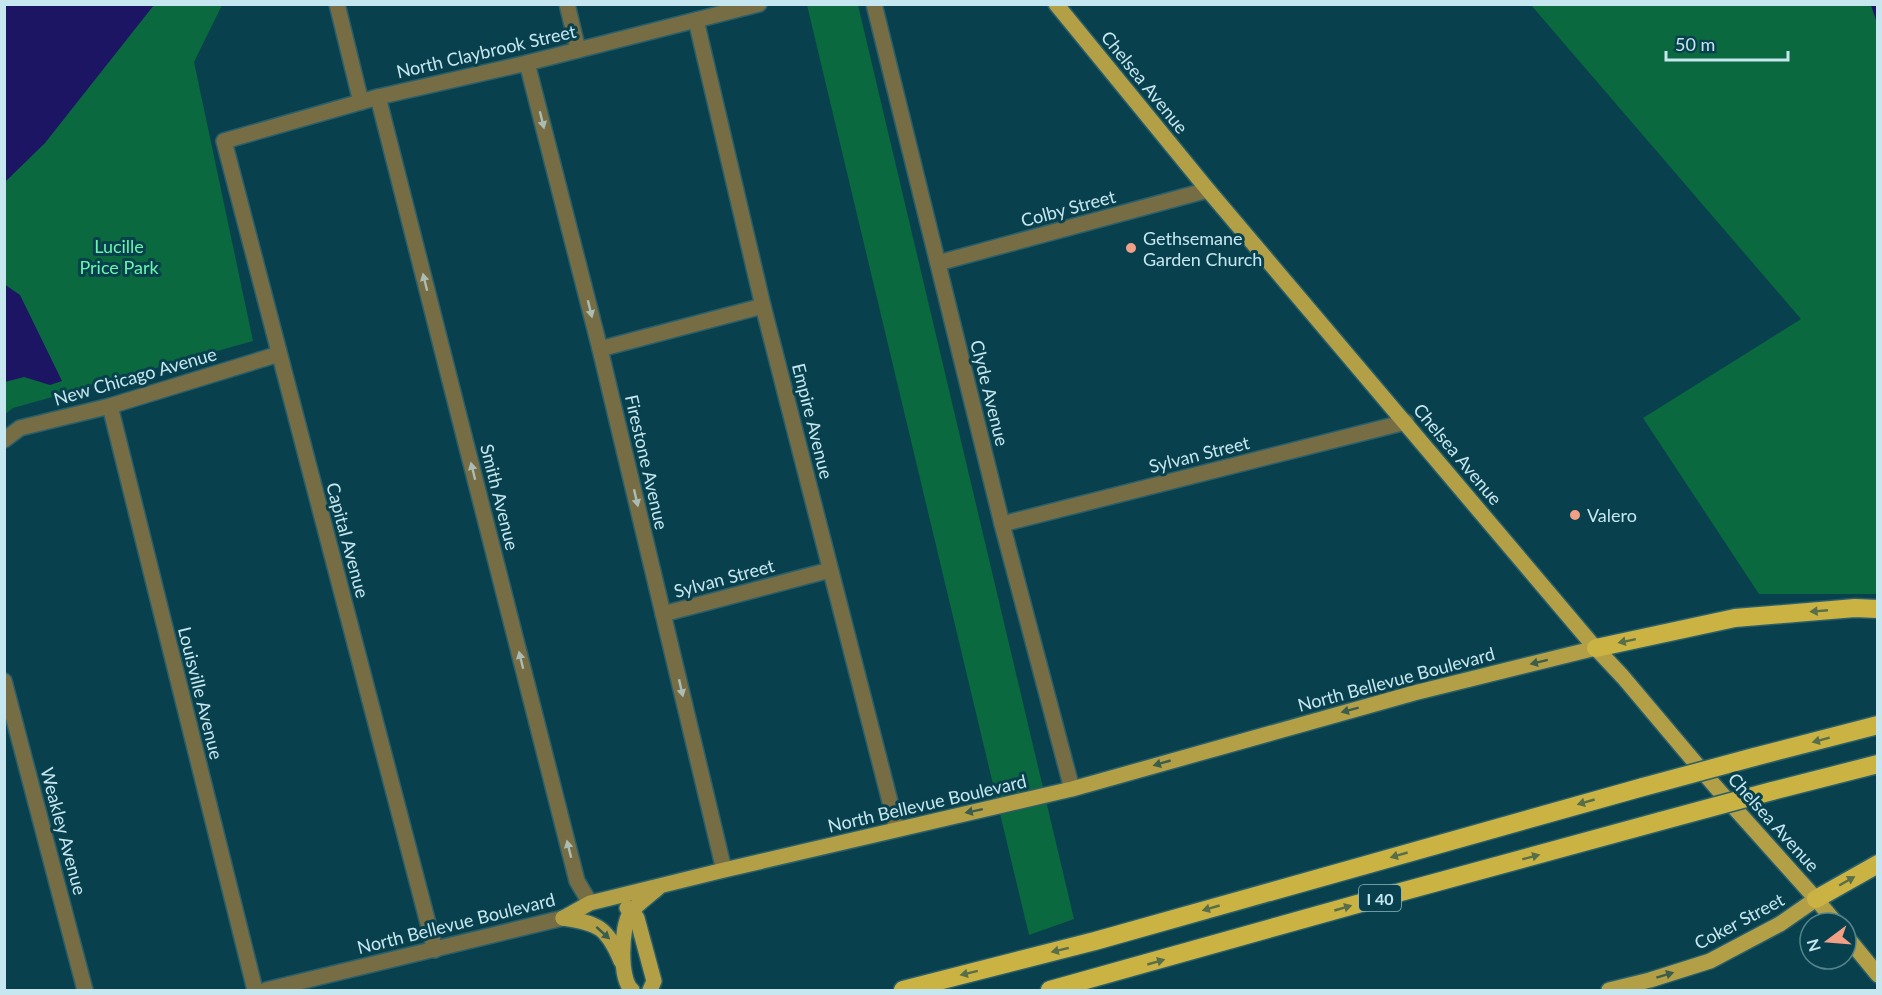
<svg xmlns="http://www.w3.org/2000/svg" width="1882" height="995" font-family="Lato,sans-serif">
  <style>
    .green { fill: #0a693f }
    .water { fill: #1c1564 }
    .lines { fill: none; stroke-linecap: round; stroke-linejoin: round }
    .stream { stroke: #1c1564; stroke-width: 4.5 }
    .minor-casing { stroke: #2a5f6a; stroke-width: 18 }
    .major-casing { stroke: #2a5f6a; stroke-width: 18 }
    .highway-casing { stroke: #2a5f6a; stroke-width: 21 }
    .minor { stroke: #776d45; stroke-width: 15 }
    .major { stroke: #b39f46; stroke-width: 15 }
    .highway { stroke: #cab243; stroke-width: 18 }
    .highway-bridge-casing { stroke: #2a5f6a; stroke-width: 21; stroke-linecap: butt }
    .highway-bridge { stroke: #cab243; stroke-width: 18 }
    .oneway { fill: #aabcb4 }
    .oneway2 { fill: #566e49 }
    .oneway3 { fill: #3b5d4b }
    .poi-dot { fill: #f39f86; stroke: #08414d; stroke-width: 2 }
    .labels { text-anchor: middle; dominant-baseline: central; stroke-width: 6; stroke-linejoin: round; paint-order: stroke }
    .shield { fill: #08414d; stroke: #8db5bf; stroke-width: 1.5 }
    .shield-label { font-size: 16px; font-weight: bold; fill: #c6e7f0 }
    .street-label { font-size: 18px; fill: #c6e7f0; stroke: #08414d }
    .poi-label { font-size: 18px; fill: #c6e7f0; stroke: #08414d; text-anchor: start }
    .park-label { font-size: 18px; fill: #6bf6ab; stroke: #08414d }
  </style>
  <rect width="100%" height="100%" fill="#08414d"/>
  <g class="green">
    <path d="M5,5H222L194,62L253,341L13,408L5,414Z"/>
    <path d="M807,5H858L1074,919L1029,935Z"/>
    <path d="M1531,5H1877V594H1759L1643,418L1801,319Z"/>
  </g>
  <g class="water">
    <path d="M5,4L154,5L45,143L5,182Z"/>
    <path d="M4,284L20,295L62,381L50,385L24,377L5,382Z"/>
  </g>
  <g class="lines">
    <path class="stream" d="M1873,4L1878,19"/>
    <g class="minor-casing">
      <g id="minor">
        <path d="M337,4L361,102"/>
        <path d="M567,4L578,50"/>
        <path d="M874,4L1002,524L1072,789"/>
        <path d="M696,20L763,306L897,829"/>
        <path d="M527,63L600,349L724,870"/>
        <path d="M378,97L577,881L590,903"/>
        <path d="M938,263L1208,190"/>
        <path d="M600,349L763,306"/>
        <path d="M110,406L255,990"/>
        <path d="M4,440L20,428L110,406L279,354"/>
        <path d="M1002,524L1406,422"/>
        <path d="M663,614L830,570"/>
        <path d="M4,681L85,990"/>
        <path d="M435,950L224,141L378,97L527,63L759,4"/>
        <path d="M266,990L563,918"/>
      </g>
    </g>
    <g class="major-casing">
      <g id="major">
        <path d="M1056,4L1208,190L1592,644L1623,677L1714,785L1816,899L1836,923"/>
        <path d="M627,908L632,911L637,918L654,981L650,990"/>
        <path d="M563,918L590,903L724,870L1072,789L1414,693L1596,648"/>
        <path d="M563,918C599,923 607,928 621,961"/>
        <path d="M1846,936L1878,975"/>
        <path d="M632,990C619,979 621,927 630,913C637,904 649,896 658,888"/>
        <path d="M1609,990L1650,980L1710,961L1780,924L1816,899"/>
      </g>
    </g>
    <g class="highway-casing">
      <g id="highway">
        <path d="M1596,648L1735,618L1855,608L1878,609"/>
        <path d="M1754,757L1878,725"/>
        <path d="M1772,791L1878,764"/>
        <path d="M1816,899L1878,864"/>
        <path d="M903,990L1095,941L1643,787"/>
        <path d="M1050,990L1386,896L1661,821"/>
      </g>
    </g>
    <use href="#minor" class="minor"/>
    <use href="#major" class="major"/>
    <use href="#highway" class="highway"/>
    <g class="highway-bridge-casing">
      <g id="highway-bridge">
        <path d="M1643,787L1754,757"/>
        <path d="M1661,821L1772,791"/>
      </g>
    </g>
    <use href="#highway-bridge" class="highway-bridge"/>
  </g>
  <defs><path id="oneway-solid" d="M-6-.8H1V-3.2L6.5 0L1 3.2V.8H-6Z" transform="scale(1.5)"/></defs>
  <g class="oneway">
    <use href="#oneway-solid" transform="translate(542 120) rotate(76)"/>
    <use href="#oneway-solid" transform="translate(425 282) rotate(-104)"/>
    <use href="#oneway-solid" transform="translate(590 309) rotate(76)"/>
    <use href="#oneway-solid" transform="translate(473 471) rotate(-104)"/>
    <use href="#oneway-solid" transform="translate(636 498) rotate(77)"/>
    <use href="#oneway-solid" transform="translate(521 660) rotate(-104)"/>
    <use href="#oneway-solid" transform="translate(681 688) rotate(77)"/>
    <use href="#oneway-solid" transform="translate(569 849) rotate(-104)"/>
  </g>
  <g class="oneway2">
    <use href="#oneway-solid" transform="translate(1819 611) rotate(175)"/>
    <use href="#oneway-solid" transform="translate(1627 641) rotate(168)"/>
    <use href="#oneway-solid" transform="translate(1821 740) rotate(165)"/>
    <use href="#oneway-solid" transform="translate(1586 802) rotate(164)"/>
    <use href="#oneway-solid" transform="translate(1399 855) rotate(164)"/>
    <use href="#oneway-solid" transform="translate(1531 857) rotate(-15)"/>
    <use href="#oneway-solid" transform="translate(1847 881) rotate(-30)"/>
    <use href="#oneway-solid" transform="translate(1211 908) rotate(164)"/>
    <use href="#oneway-solid" transform="translate(1343 908) rotate(-16)"/>
    <use href="#oneway-solid" transform="translate(1060 950) rotate(166)"/>
    <use href="#oneway-solid" transform="translate(1156 962) rotate(-16)"/>
    <use href="#oneway-solid" transform="translate(969 973) rotate(166)"/>
  </g>
  <g class="oneway3">
    <use href="#oneway-solid" transform="translate(1539 662) rotate(166)"/>
    <use href="#oneway-solid" transform="translate(1350 710) rotate(165)"/>
    <use href="#oneway-solid" transform="translate(1162 763) rotate(164)"/>
    <use href="#oneway-solid" transform="translate(974 811) rotate(168)"/>
    <use href="#oneway-solid" transform="translate(603 933) rotate(42)"/>
    <use href="#oneway-solid" transform="translate(1665 975) rotate(-17)"/>
  </g>
  <g class="poi-dot">
    <circle cx="1131" cy="248" r="6"/>
    <circle cx="1575" cy="515" r="6"/>
  </g>
  <g class="labels">
    <rect class="shield" x="1359" y="885" width="42" height="26" rx="4.5"/>
    <g class="shield-label">
      <text x="1380" y="898">I 40</text>
    </g>
    <g class="street-label">
      <text transform="translate(486 51) rotate(-13)">North Claybrook Street</text>
      <text transform="translate(1145 82) rotate(51)">Chelsea Avenue</text>
      <text transform="translate(1068 208) rotate(-15)">Colby Street</text>
      <text transform="translate(135 376) rotate(-16)">New Chicago Avenue</text>
      <text transform="translate(990 393) rotate(76)">Clyde Avenue</text>
      <text transform="translate(813 421) rotate(76)">Empire Avenue</text>
      <text transform="translate(1199 454) rotate(-14)">Sylvan Street</text>
      <text transform="translate(1458 454) rotate(50)">Chelsea Avenue</text>
      <text transform="translate(647 462) rotate(77)">Firestone Avenue</text>
      <text transform="translate(500 497) rotate(76)">Smith Avenue</text>
      <text transform="translate(348 540) rotate(75)">Capital Avenue</text>
      <text transform="translate(724 578) rotate(-15)">Sylvan Street</text>
      <text transform="translate(1396 679) rotate(-15)">North Bellevue Boulevard</text>
      <text transform="translate(201 693) rotate(76)">Louisville Avenue</text>
      <text transform="translate(927 803) rotate(-13)">North Bellevue Boulevard</text>
      <text transform="translate(1774 822) rotate(48)">Chelsea Avenue</text>
      <text transform="translate(64 831) rotate(75)">Weakley Avenue</text>
      <text transform="translate(1739 921) rotate(-28)">Coker Street</text>
      <text transform="translate(456 923) rotate(-14)">North Bellevue Boulevard</text>
    </g>
    <g class="poi-label">
      <text x="1143" y="238">Gethsemane<tspan x="1143" dy="21">Garden Church</tspan></text>
      <text x="1587" y="515">Valero</text>
    </g>
    <g class="park-label">
      <text x="119" y="246">Lucille<tspan x="119" dy="21">Price Park</tspan></text>
    </g>
  </g>
  <rect width="1882" height="995" fill="none" stroke="#c6e7f0" stroke-width="12"/>
  <g transform="translate(1828 941) rotate(254)"><circle r="28" fill="#08414d" stroke="#54838e" stroke-width="1.5"/>
  <path d="M0-4.5L10 22L0 15L-10 22Z" fill="#f39f86"/>
  <text y="-9" font-size="16" font-weight="bold" text-anchor="middle" fill="#c6e7f0">N</text>
  </g>
  <path d="M1666 51v9h122v-9" fill="none" stroke="#c6e7f0" stroke-width="3"/>
  <text x="1675" y="51" font-size="18" fill="#c6e7f0" stroke="#08414d" stroke-width="4.5" paint-order="stroke">50 m</text>
</svg>
